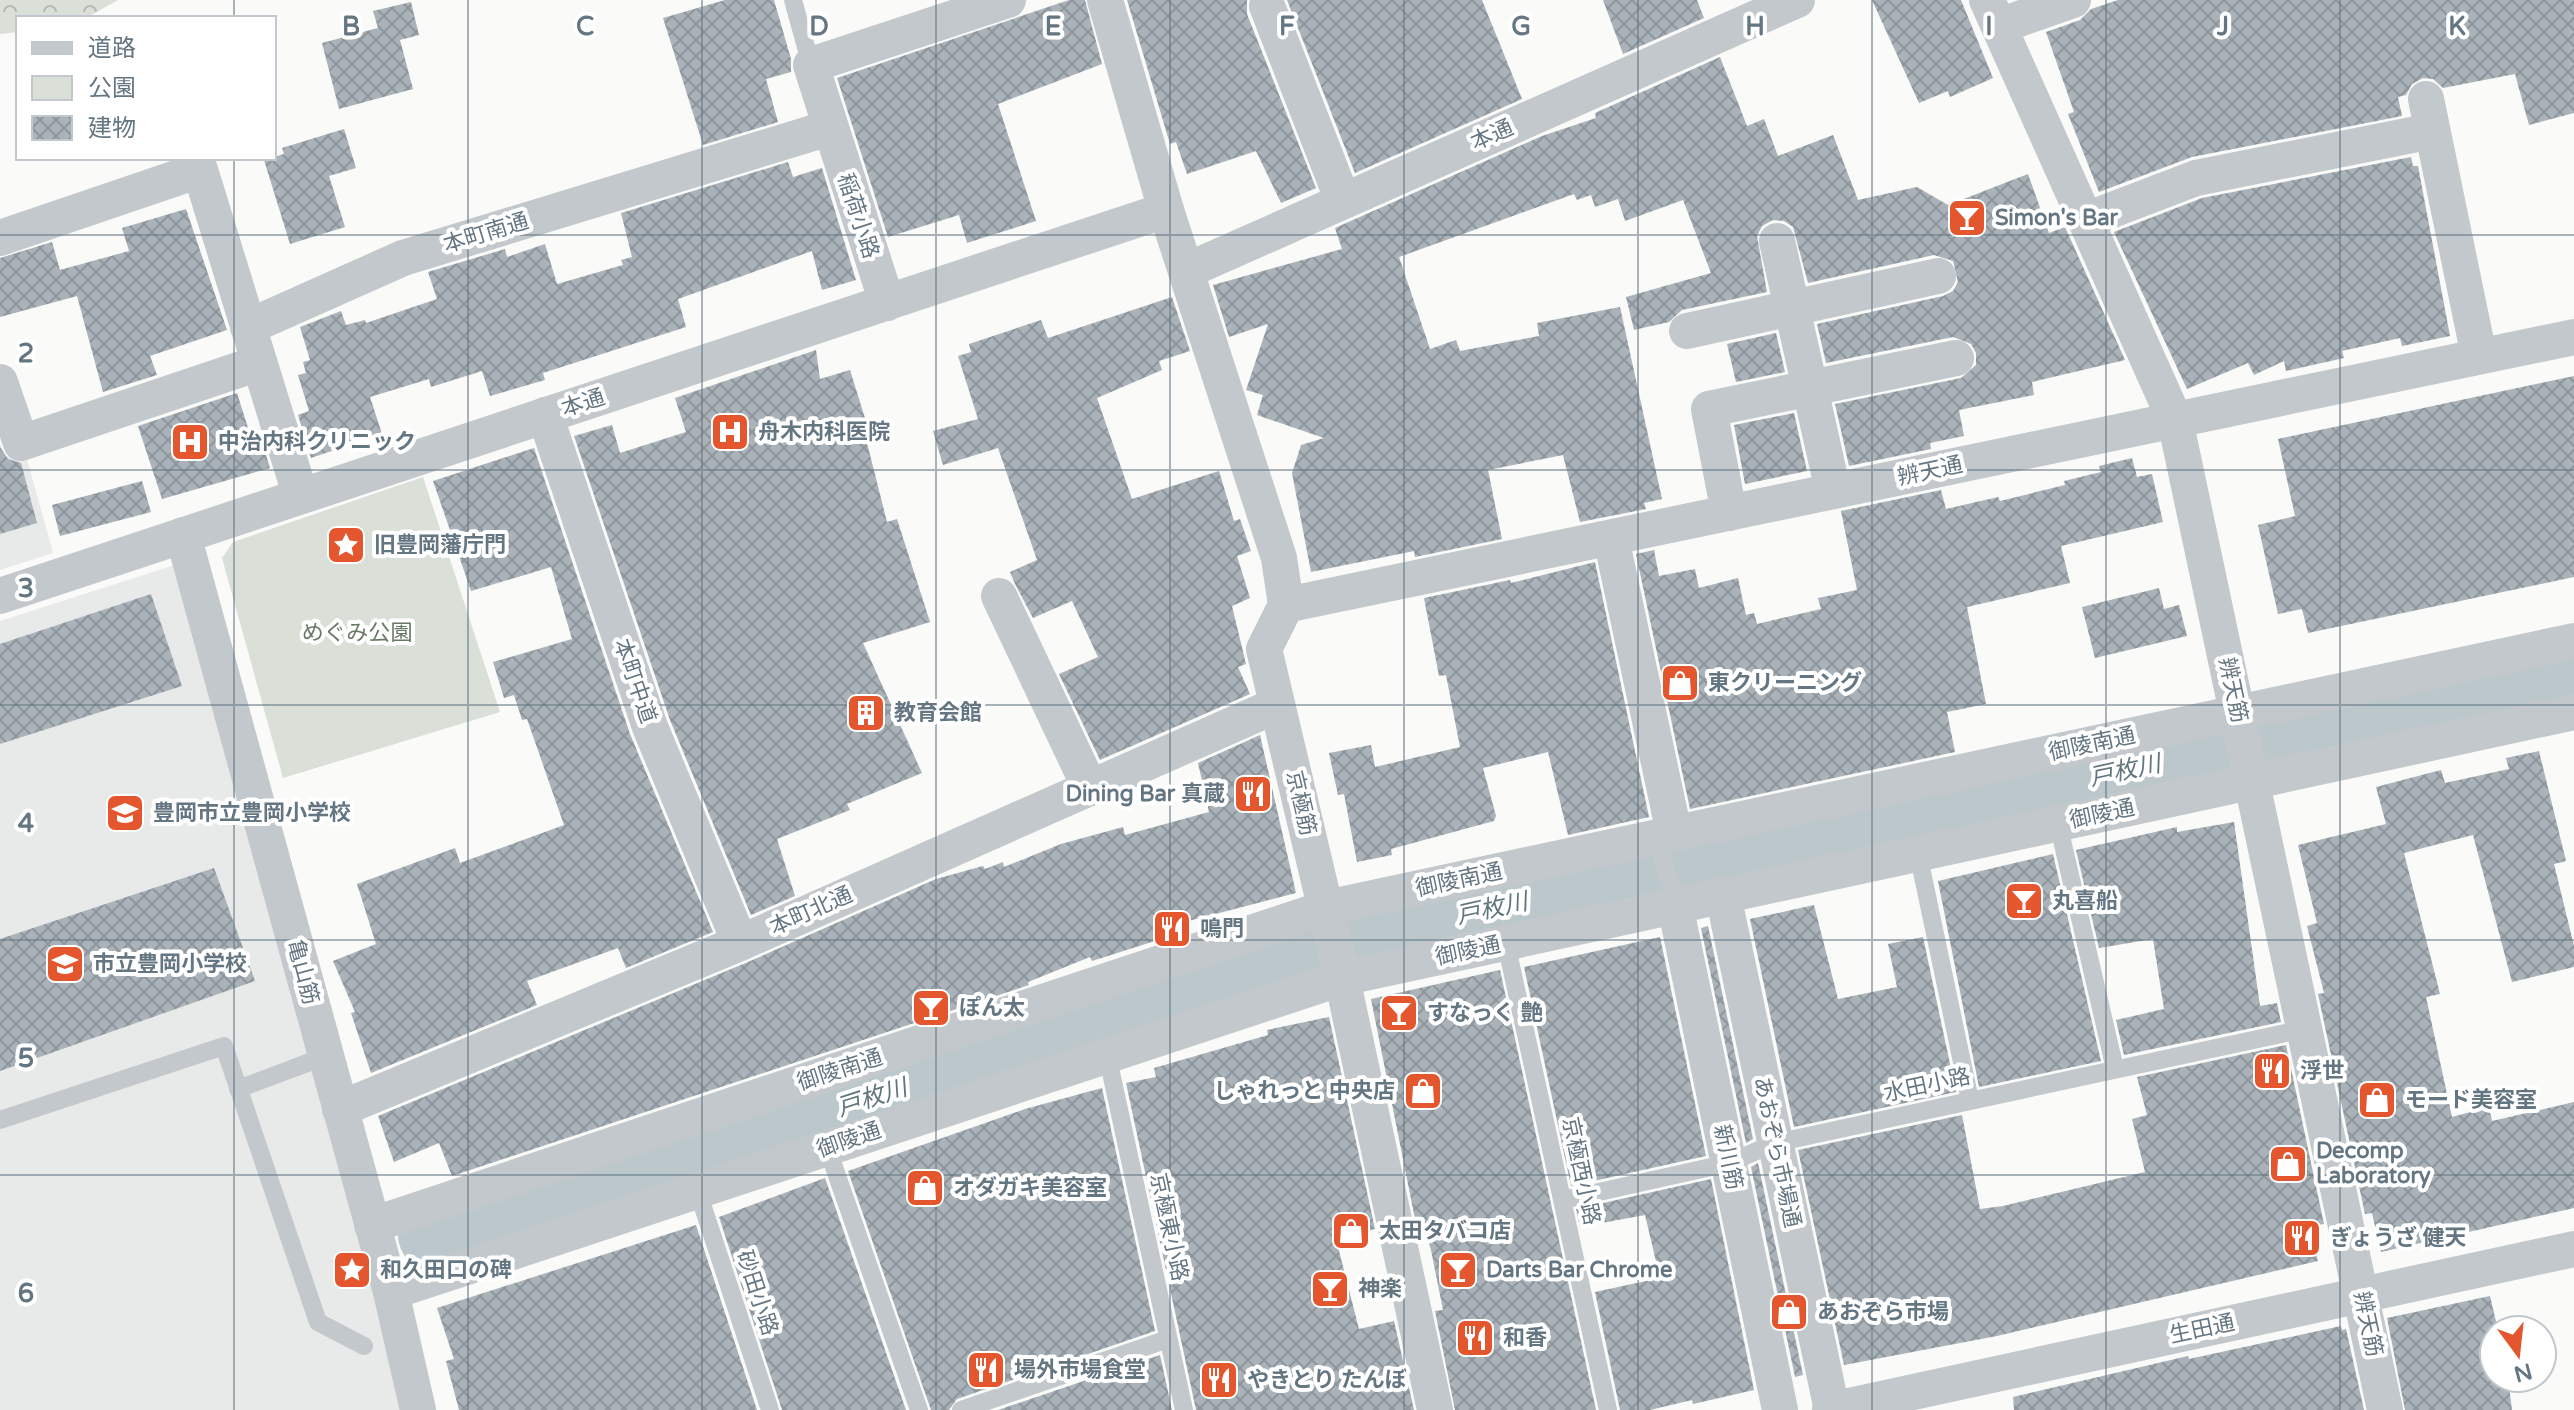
<svg xmlns="http://www.w3.org/2000/svg" width="2574" height="1410" font-family="'Varela Round','Noto Sans JP',sans-serif">
  <style>
    .built { fill: #e8e9e9 }
    .green { fill: #dadfd7 }
    .forest { fill: url(#forest-crowns) }
    .lines { fill: none; stroke-linecap: round; stroke-linejoin: round }
    .river { stroke: #bbc7cb; stroke-width: 72 }
    .building { fill: url(#building-cross-hatch) }
    .service { stroke: #c3c8cc; stroke-width: 18 }
    .minor { stroke: #c3c8cc; stroke-width: 36 }
    .grid { fill: none; stroke: #657683; stroke-width: 2; stroke-opacity: 0.55 }
    .labels { text-anchor: middle; dominant-baseline: central; stroke-width: 8; stroke-linejoin: round; paint-order: stroke }
    .street-label { font-size: 22px; fill: #657683; stroke: #fff }
    .poi-label { font-size: 22px; font-weight: bold; fill: #657683; stroke: #fff; text-anchor: start }
    .park-label { font-size: 22px; fill: #687a64; stroke: #fff }
    .water-label { font-size: 24px; font-style: italic; fill: #60757c; stroke: #fff }
    .grid-label { font-size: 26px; text-anchor: middle; font-weight: bold; fill: #657683; stroke: #fff; stroke-width: 8; stroke-linejoin: round; paint-order: stroke }
  </style>
  <defs>
    <pattern id="forest-crowns" width="20" height="18" patternUnits="userSpaceOnUse" patternTransform="scale(2)"><rect width="20" height="18" fill="#dadfd7"/><path d="M2 6a3 3 0 1 1 6 0M12 15a3 3 0 1 1 6 0" fill="none" stroke="#b4b9b4"/></pattern>
    <pattern id="building-cross-hatch" width="8" height="8" patternUnits="userSpaceOnUse" patternTransform="scale(2)"><rect width="8" height="8" fill="#aab3b9"/><path d="M0 0l8 8M0 8l8-8" fill="none" stroke="#8e969c"/></pattern>
  </defs>
  <rect width="100%" height="100%" fill="#fafaf8"/>
  <g class="built">
    <path d="M0,444L5,457L25,452L53,553L0,570Z"/>
    <path d="M175,565L308,1005L402,1410H0V621Z"/>
  </g>
  <path class="green" d="M423,477L500,712L283,778L222,558L233,542Z"/>
  <path class="forest" d="M0,0H118L86,18H18V32L0,34Z"/>
  <g class="lines">
    <path class="river" d="M434,1235L497,1221L1316,951L1392,931L2194,753L2574,674"/>
  </g>
  <g class="building">
    <path d="M725,0H774L791,59V72L766,79L778,122L703,145L663,18Z"/>
    <path d="M1069,0H1085L1102,64L998,104L1036,221L967,243L959,215L888,237L837,78Z"/>
    <path d="M1127,0H1247V14L1316,188L1281,203L1256,151L1187,174L1176,142L1170,144Z"/>
    <path d="M1287,0H1482L1522,99L1355,173Z"/>
    <path d="M1603,0H1697L1704,18L1623,54Z"/>
    <path d="M1872,0H1961L1993,78L1950,97L1948,91L1919,103Z"/>
    <path d="M2118,0H2574V113L2529,125L2515,74L2443,88L2433,79L2423,78L2412,84L2406,95L2398,97L2402,116L2192,157L2099,192L2068,114L2074,112L2046,32L2080,20L2091,9Z"/>
    <path d="M411,2L419,35L400,40L413,89L339,109L322,43L378,28L373,11Z"/>
    <path d="M1720,57L1747,126L1764,119L1778,156L1833,135L1858,200L1917,187L1948,205L2028,174L2049,233L2065,227L2125,360L2032,382L2034,395L1959,410L1964,436L1930,443L1931,449L1849,466L1835,404L1961,378L1976,365V353L1971,344L1953,337L1826,363L1817,324L1943,296L1953,291L1958,282L1953,261L1934,255L1808,283L1793,227L1784,221L1773,220L1762,226L1757,236L1767,292L1682,310L1669,322L1634,330L1626,297L1711,273L1683,200L1625,221L1618,199L1595,207L1591,195L1577,200L1574,194L1399,257L1430,349L1456,340L1460,351L1539,336L1537,323L1620,307L1662,499L1644,503L1646,509L1580,522L1563,455L1488,470L1502,539L1415,557L1414,551L1311,572L1292,473L1301,445L1324,438L1257,415L1263,395L1246,390L1268,324L1229,337L1213,285L1342,249L1335,228L1542,136L1596,118L1595,113Z"/>
    <path d="M344,129L356,168L329,176L345,227L290,244L264,160L284,154L282,148Z"/>
    <path d="M2411,157L2413,166H2418L2450,336L2402,346L2400,338L2342,351L2344,358L2286,371L2284,361L2254,375L2248,363L2187,389L2114,232L2202,198Z"/>
    <path d="M788,162L793,177L822,168L856,280L822,290L812,251L678,299L686,327L543,373L545,380L490,396L482,371L431,387L429,379L370,397L382,434L311,458L298,415L309,411L298,375L306,373L303,362L310,360L300,327L341,311L346,325L365,320L366,323L437,299L428,272L505,249L507,257L545,244L557,284L623,265L621,260L632,257L621,213Z"/>
    <path d="M186,209L227,330L150,356L157,375L103,392L77,296L0,317V258L52,242L60,270L129,251L122,228Z"/>
    <path d="M1172,297L1190,351L1159,361L1162,370L1097,398L1132,499L1219,471L1234,521L1240,519L1251,551L1237,556L1250,598L1232,606L1246,664L1238,667L1250,694L1100,760L1059,674L1098,657L1072,601L1033,618L1015,584L1010,572L1037,560L998,448L943,465L933,431L978,419L958,356L971,352L969,344L1041,320L1048,338Z"/>
    <path d="M1776,333L1785,372L1736,382L1727,344Z"/>
    <path d="M816,350L820,379L850,370L865,418L861,419L887,522L897,519L930,622L863,643L922,773L847,804L850,810L777,839L795,896L751,915L670,720L574,436L612,425L620,453L686,432L675,398Z"/>
    <path d="M2574,376V577L2308,633L2302,609L2278,614L2258,525L2295,516L2278,439Z"/>
    <path d="M237,393L249,431L258,428L270,468L162,499L138,426Z"/>
    <path d="M1794,413L1807,471L1745,484L1734,425Z"/>
    <path d="M0,447L8,459L21,463L37,523L0,534Z"/>
    <path d="M534,448L630,734L713,932L626,968L618,948L527,981L537,1005L371,1073L351,1013L355,1012L333,961L376,944L357,884L455,848L460,863L564,825L527,719L522,720L514,695L504,698L493,662L572,639L551,567L471,591L433,481Z"/>
    <path d="M2132,458L2137,477L2152,474L2163,522L2061,546L2070,583L1967,607L1986,704L1947,712L1955,752L1690,809L1636,554L1654,550L1659,576L1695,569L1699,588L1738,578L1746,615L1754,613L1757,624L1821,609L1818,598L1857,590L1841,511L1941,490L1946,509L1998,497L2000,501L2065,485L2064,481L2101,472L2099,466Z"/>
    <path d="M142,481L151,512L60,536L52,505Z"/>
    <path d="M1595,562L1649,817L1568,835L1548,752L1483,768L1496,816L1494,821L1391,849L1392,855L1357,862L1344,794L1338,795L1329,753L1371,745L1375,767L1460,747L1446,675L1439,676L1424,598L1510,580L1511,583Z"/>
    <path d="M2159,588L2164,609L2179,605L2187,636L2095,658L2082,607Z"/>
    <path d="M151,594L182,686L0,744V644Z"/>
    <path d="M1260,735L1296,893L1177,924L1180,933L1092,961L1090,957L1028,982L1029,985L452,1176L439,1143L394,1162L378,1116L748,962L936,879L983,866L985,869L1003,862L1004,867L1061,844L1123,827L1125,835L1209,812L1198,763Z"/>
    <path d="M2539,751L2566,861L2554,864L2574,946V967L2512,982L2473,835L2404,853L2440,994L2426,997L2452,1117L2489,1107L2492,1121L2574,1102V1208L2381,1252L2372,1213L2365,1214L2318,994L2324,993L2307,926L2317,923L2298,845L2386,824L2376,787L2441,770L2445,783L2509,769L2506,758Z"/>
    <path d="M2234,822L2260,1006L2277,1003L2281,1022L2124,1055L2116,1020L2164,1009L2153,939L2099,948L2076,850L2177,827V832Z"/>
    <path d="M2053,854L2101,1061L1979,1087L1938,881Z"/>
    <path d="M214,868L255,981L0,1071V939Z"/>
    <path d="M1814,905L1838,999L1897,987L1888,944L1923,937L1956,1092L1794,1127L1750,919Z"/>
    <path d="M1708,926L1753,1139L1746,1143L1701,928Z"/>
    <path d="M1660,937L1706,1156L1571,1186L1524,967Z"/>
    <path d="M1500,970L1596,1410H1455L1435,1311L1443,1310L1431,1250L1421,1218L1415,1219L1371,999Z"/>
    <path d="M1329,1017L1375,1229L1336,1239L1359,1329L1394,1321L1414,1410H1196L1126,1083L1156,1077L1154,1068L1268,1035L1267,1030Z"/>
    <path d="M2286,1045L2324,1224L2309,1227L2318,1261L1997,1336L1844,1365L1798,1150L1962,1115L1980,1209L2003,1206L2145,1172L2132,1119L2147,1115L2137,1077Z"/>
    <path d="M1102,1088L1155,1331L957,1399L949,1410H931L848,1171L1025,1109Z"/>
    <path d="M1758,1163L1803,1375L1795,1377L1751,1167Z"/>
    <path d="M825,1178L906,1410H782L719,1217Z"/>
    <path d="M1711,1179L1754,1390L1693,1404L1692,1400L1650,1410H1620L1595,1292L1660,1278L1645,1215L1580,1227L1576,1209Z"/>
    <path d="M696,1225L757,1410H459L446,1361L454,1359L437,1308Z"/>
    <path d="M2490,1296L2498,1330H2494V1378H2508L2512,1410H2405L2387,1318Z"/>
    <path d="M2341,1326L2342,1330L2346,1329L2364,1410H2014L2013,1397L2188,1356L2189,1359Z"/>
    <path d="M1160,1355L1172,1410H998Z"/>
  </g>
  <g class="lines">
    <g class="service">
      <path d="M793,0L811,65"/>
      <path d="M2058,823L2115,1069"/>
      <path d="M1658,837L1675,905"/>
      <path d="M1918,853L1970,1100"/>
      <path d="M1506,943L1608,1410"/>
      <path d="M1107,1054L1184,1410"/>
      <path d="M238,1089L326,1056"/>
      <path d="M0,1120L224,1046L318,1322L364,1346"/>
      <path d="M827,1147L919,1410"/>
      <path d="M698,1192L770,1410"/>
      <path d="M1563,1200L1729,1163L1775,1143L2304,1029"/>
      <path d="M961,1410L1168,1339"/>
    </g>
    <g class="minor">
      <path d="M1105,0L1166,210L1279,558L1286,605L1264,649L1342,978L1435,1410"/>
      <path d="M1987,0L2175,420L2385,1410"/>
      <path d="M1267,6L1343,201"/>
      <path d="M1999,26L2073,0"/>
      <path d="M2426,99L2479,356"/>
      <path d="M2086,220L2196,178L2432,131"/>
      <path d="M0,238L200,170L300,494"/>
      <path d="M1777,241L1833,491"/>
      <path d="M1186,271L1797,0"/>
      <path d="M887,303L811,65L1008,0"/>
      <path d="M248,327L403,258L829,128"/>
      <path d="M1687,331L1938,276"/>
      <path d="M0,382L21,443L259,363"/>
      <path d="M545,415L650,727L740,943"/>
      <path d="M1729,513L1709,409L1956,358"/>
      <path d="M183,535L391,1292L418,1410"/>
      <path d="M1611,538L1674,833"/>
      <path d="M0,596L1166,210"/>
      <path d="M999,596L1090,788"/>
      <path d="M1286,605L2574,337"/>
      <path d="M1723,895L1832,1410"/>
      <path d="M1675,905L1780,1410"/>
      <path d="M340,1109L740,943L1277,705"/>
      <path d="M372,1225L1326,908L2574,641"/>
      <path d="M391,1292L1342,978L2574,712"/>
      <path d="M1830,1410L2574,1249"/>
    </g>
  </g>
  <path class="grid" d="M234,0V18M468,0V1410M702,0V1410M936,0V1410M1170,0V1410M1404,0V1410M1638,0V1410M1872,0V1410M2106,0V1410M2340,0V1410M234,158V1410M0,235H2574M0,470H2574M0,705H2574M0,940H2574M0,1175H2574"/>
  <defs>
    <g id="bar-square" transform="scale(2)"><rect x="-9" y="-9" width="18" height="18" rx="4" fill="#e4572e" stroke="#fff"/><path d="M-6-5H6L.8 .8V4.5H3.5V6h-7V4.5H-.8V.8Z" fill="#fff"/></g>
    <g id="hospital-square" transform="scale(2)"><rect x="-9" y="-9" width="18" height="18" rx="4" fill="#e4572e" stroke="#fff"/><path d="M-5-5h3v3.5h4V-5h3V5h-3V1.5h-4V5h-3Z" fill="#fff"/></g>
    <g id="sight-square" transform="scale(2)"><rect x="-9" y="-9" width="18" height="18" rx="4" fill="#e4572e" stroke="#fff"/><path d="M0-6L1.8-2.2L6-1.7L2.9 1.2L3.7 5.4L0 3.3L-3.7 5.4L-2.9 1.2L-6-1.7L-1.8-2.2Z" fill="#fff"/></g>
    <g id="shop-square" transform="scale(2)"><rect x="-9" y="-9" width="18" height="18" rx="4" fill="#e4572e" stroke="#fff"/><path d="M-5-2.5h2.3a2.7 3.5 0 0 1 5.4 0H5L5.5 6h-11ZM-1.5-2.5h3a1.5 2.3 0 0 0-3 0Z" fill="#fff"/></g>
    <g id="building-square" transform="scale(2)"><rect x="-9" y="-9" width="18" height="18" rx="4" fill="#e4572e" stroke="#fff"/><path d="M-4-6H4V6H1V3H-1V6H-4ZM-2.5-4.3h1.7v1.8h-1.7ZM.8-4.3h1.7v1.8H.8ZM-2.5-1h1.7V.8h-1.7ZM.8-1h1.7V.8H.8Z" fill="#fff"/></g>
    <g id="restaurant-square" transform="scale(2)"><rect x="-9" y="-9" width="18" height="18" rx="4" fill="#e4572e" stroke="#fff"/><path d="M-5-6h1v4h1v-4h1v4h1v-4h1v5L-1.5 .5V6h-2V.5L-5-1ZM5-6V6H3V1.5H1.5Q1.5-4 5-6Z" fill="#fff"/></g>
    <g id="school-square" transform="scale(2)"><rect x="-9" y="-9" width="18" height="18" rx="4" fill="#e4572e" stroke="#fff"/><path d="M0-5L7-2L0 1L-7-2ZM-4 1L0 2.5L4 1V4Q0 6-4 4Z" fill="#fff"/></g>
  </defs>
  <g fill-rule="evenodd">
    <use href="#bar-square" x="1967" y="218"/>
    <use href="#hospital-square" x="730" y="432"/>
    <use href="#hospital-square" x="190" y="442"/>
    <use href="#sight-square" x="346" y="545"/>
    <use href="#shop-square" x="1680" y="683"/>
    <use href="#building-square" x="866" y="713"/>
    <use href="#restaurant-square" x="1253" y="794"/>
    <use href="#school-square" x="125" y="813"/>
    <use href="#bar-square" x="2024" y="901"/>
    <use href="#restaurant-square" x="1172" y="929"/>
    <use href="#school-square" x="65" y="964"/>
    <use href="#bar-square" x="931" y="1008"/>
    <use href="#bar-square" x="1399" y="1013"/>
    <use href="#restaurant-square" x="2272" y="1071"/>
    <use href="#shop-square" x="1423" y="1091"/>
    <use href="#shop-square" x="2377" y="1100"/>
    <use href="#shop-square" x="2288" y="1164"/>
    <use href="#shop-square" x="925" y="1188"/>
    <use href="#shop-square" x="1351" y="1231"/>
    <use href="#restaurant-square" x="2302" y="1238"/>
    <use href="#sight-square" x="352" y="1270"/>
    <use href="#bar-square" x="1458" y="1270"/>
    <use href="#bar-square" x="1330" y="1289"/>
    <use href="#shop-square" x="1789" y="1312"/>
    <use href="#restaurant-square" x="1475" y="1338"/>
    <use href="#restaurant-square" x="986" y="1370"/>
    <use href="#restaurant-square" x="1219" y="1380"/>
  </g>
  <g class="labels">
    <g class="street-label">
      <text transform="translate(1492 135) rotate(-24)">本通</text>
      <text transform="translate(858 216) rotate(72)">稲荷小路</text>
      <text transform="translate(486 233) rotate(-17)">本町南通</text>
      <text transform="translate(583 403) rotate(-18)">本通</text>
      <text transform="translate(1930 471) rotate(-12)">辨天通</text>
      <text transform="translate(635 681) rotate(71)">本町中道</text>
      <text transform="translate(2233 690) rotate(78)">辨天筋</text>
      <text transform="translate(2092 744) rotate(-12)">御陵南通</text>
      <text transform="translate(1301 803) rotate(77)">京極筋</text>
      <text transform="translate(2102 814) rotate(-12)">御陵通</text>
      <text transform="translate(1459 880) rotate(-12)">御陵南通</text>
      <text transform="translate(811 911) rotate(-24)">本町北通</text>
      <text transform="translate(1468 951) rotate(-12)">御陵通</text>
      <text transform="translate(303 972) rotate(75)">亀山筋</text>
      <text transform="translate(840 1070) rotate(-18)">御陵南通</text>
      <text transform="translate(1927 1085) rotate(-12)">水田小路</text>
      <text transform="translate(849 1140) rotate(-19)">御陵通</text>
      <text transform="translate(1777 1152) rotate(78)">あおぞら市場通</text>
      <text transform="translate(1728 1157) rotate(78)">新川筋</text>
      <text transform="translate(1581 1171) rotate(78)">京極西小路</text>
      <text transform="translate(1169 1227) rotate(78)">京極東小路</text>
      <text transform="translate(757 1293) rotate(72)">砂田小路</text>
      <text transform="translate(2368 1324) rotate(78)">辨天筋</text>
      <text transform="translate(2202 1329) rotate(-12)">生田通</text>
    </g>
    <g class="poi-label">
      <text x="1995" y="218">Simon's Bar</text>
      <text x="758" y="432">舟木内科医院</text>
      <text x="218" y="442">中治内科クリニック</text>
      <text x="374" y="545">旧豊岡藩庁門</text>
      <text x="1708" y="683">東クリーニング</text>
      <text x="894" y="713">教育会館</text>
      <text x="1225" y="794" text-anchor="end">Dining Bar 真蔵</text>
      <text x="153" y="813">豊岡市立豊岡小学校</text>
      <text x="2052" y="901">丸喜船</text>
      <text x="1200" y="929">鳴門</text>
      <text x="93" y="964">市立豊岡小学校</text>
      <text x="959" y="1008">ぽん太</text>
      <text x="1427" y="1013">すなっく 艶</text>
      <text x="2300" y="1071">浮世</text>
      <text x="1395" y="1091" text-anchor="end">しゃれっと 中央店</text>
      <text x="2405" y="1100">モード美容室</text>
      <text x="2316" y="1151">Decomp<tspan x="2316" dy="25">Laboratory</tspan></text>
      <text x="953" y="1188">オダガキ美容室</text>
      <text x="1379" y="1231">太田タバコ店</text>
      <text x="2330" y="1238">ぎょうざ 健天</text>
      <text x="380" y="1270">和久田口の碑</text>
      <text x="1486" y="1270">Darts Bar Chrome</text>
      <text x="1358" y="1289">神楽</text>
      <text x="1817" y="1312">あおぞら市場</text>
      <text x="1503" y="1338">和香</text>
      <text x="1014" y="1370">場外市場食堂</text>
      <text x="1247" y="1380">やきとり たんぼ</text>
    </g>
    <g class="park-label">
      <text x="357" y="633">めぐみ公園</text>
    </g>
    <g class="water-label">
      <text transform="translate(2125 771) rotate(-12)">戸枚川</text>
      <text transform="translate(1492 909) rotate(-12)">戸枚川</text>
      <text transform="translate(872 1098) rotate(-18)">戸枚川</text>
    </g>
  </g>
  <g class="grid-label">
    <text x="351" y="35">B</text>
    <text x="585" y="35">C</text>
    <text x="819" y="35">D</text>
    <text x="1053" y="35">E</text>
    <text x="1287" y="35">F</text>
    <text x="1521" y="35">G</text>
    <text x="1755" y="35">H</text>
    <text x="1989" y="35">I</text>
    <text x="2223" y="35">J</text>
    <text x="2457" y="35">K</text>
    <text x="26" y="362">2</text>
    <text x="26" y="597">3</text>
    <text x="26" y="832">4</text>
    <text x="26" y="1067">5</text>
    <text x="26" y="1302">6</text>
  </g>
  <rect x="16" y="16" width="260" height="144" fill="#ffffff" stroke="#c1c8cd" stroke-width="2"/>
  <rect x="32" y="42" width="40" height="12" fill="#c3c8cc" stroke="#c1c8cd" stroke-width="2"/>
  <text x="88" y="56" font-size="24" fill="#657683">道路</text>
  <rect x="32" y="76" width="40" height="24" fill="#dadfd7" stroke="#c1c8cd" stroke-width="2"/>
  <text x="88" y="96" font-size="24" fill="#657683">公園</text>
  <rect x="32" y="116" width="40" height="24" fill="url(#building-cross-hatch)" stroke="#c1c8cd" stroke-width="2"/>
  <text x="88" y="136" font-size="24" fill="#657683">建物</text>
  <g transform="translate(2518 1354) rotate(165)"><circle r="38" fill="#ffffff" stroke="#c1c8cd" stroke-width="2"/>
  <path d="M0-6L14 30L0 20L-14 30Z" fill="#e4572e"/>
  <text y="-12" font-size="22" font-weight="bold" text-anchor="middle" fill="#657683">N</text>
  </g>
</svg>
